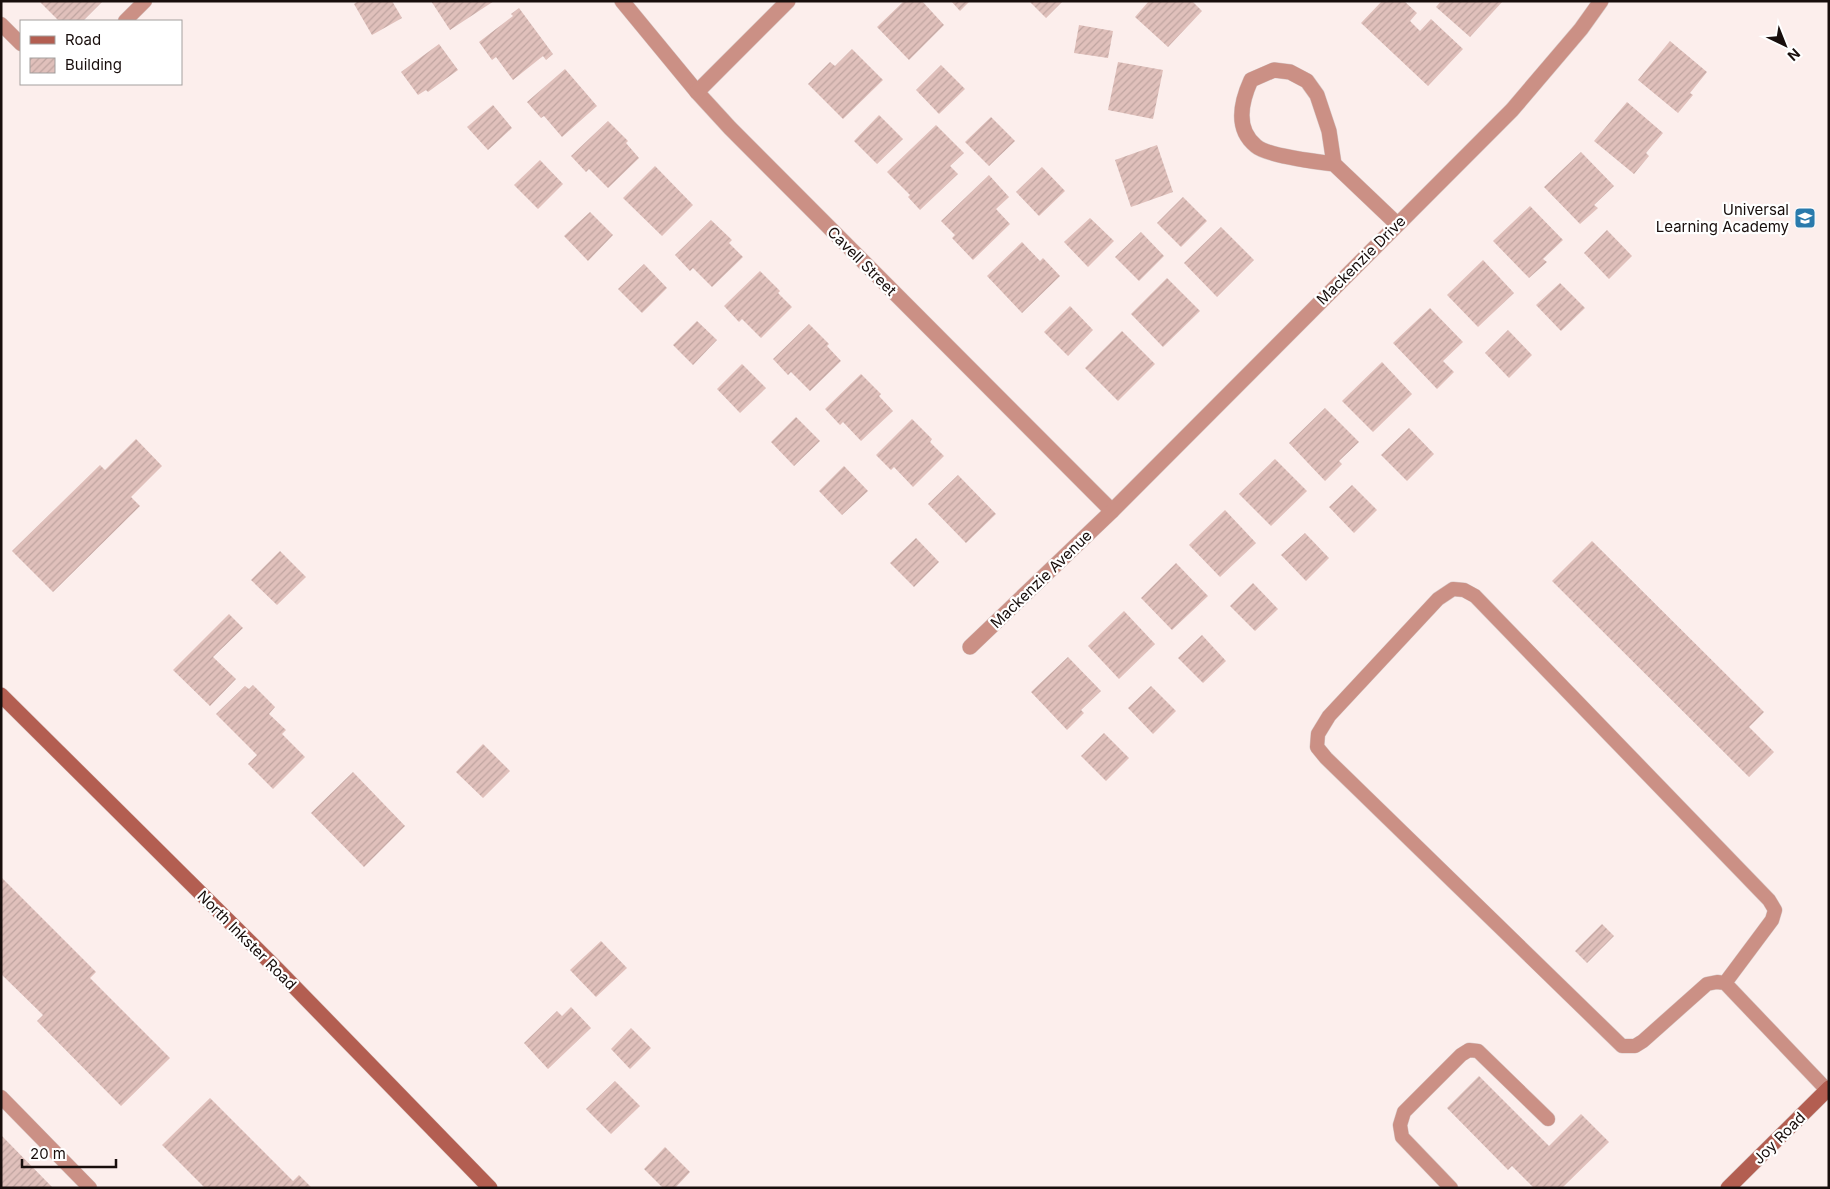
<svg xmlns="http://www.w3.org/2000/svg" width="1830" height="1189" font-family="Inter,sans-serif">
  <style>
    .building { fill: url(#building-hatch) }
    .lines { fill: none; stroke-linecap: round; stroke-linejoin: round }
    .lane-casing { stroke: #d8cac8; stroke-width: 15 }
    .street-casing { stroke: #d8cac8; stroke-width: 16 }
    .secondary-casing { stroke: #d8cac8; stroke-width: 16 }
    .lane { stroke: #cb9085; stroke-width: 14 }
    .street { stroke: #cb9085; stroke-width: 15 }
    .secondary { stroke: #b35e51; stroke-width: 15 }
    .labels { text-anchor: middle; dominant-baseline: central; stroke-width: 4.5; stroke-linejoin: round; paint-order: stroke }
    .poi-label { font-size: 15px; fill: #180e0c; stroke: #fff; text-anchor: end }
    .street-label { font-size: 15px; fill: #180e0c; stroke: #fff }
  </style>
  <defs>
    <pattern id="building-hatch" width="6" height="6" patternUnits="userSpaceOnUse" patternTransform="scale(1.25)"><rect width="6" height="6" fill="#e0c0bb"/><path d="M-1 1l2-2M0 6l6-6M5 7l2-2" fill="none" stroke="#bfa4a0"/></pattern>
  </defs>
  <rect width="100%" height="100%" fill="#fceeec"/>
  <g class="building">
    <path d="M39,1H103L83,21H59Z"/>
    <path d="M358,1H392L402,18L372,35L354,4Z"/>
    <path d="M431,1H494L450,30Z"/>
    <path d="M904,1H922L944,25L909,60L877,27Z"/>
    <path d="M951,1H970L960,11Z"/>
    <path d="M1029,1H1063L1046,18Z"/>
    <path d="M1149,1H1192L1202,11L1168,47L1135,17Z"/>
    <path d="M1382,1H1404L1417,13L1410,21L1420,31L1431,19L1463,49L1428,86L1361,23Z"/>
    <path d="M1441,1H1503L1470,37L1436,7Z"/>
    <path d="M519,8L553,54L546,60L543,56L513,80L496,57L492,60L479,42L513,16L511,14Z"/>
    <path d="M1079,25L1113,31L1108,58L1074,53Z"/>
    <path d="M1670,41L1707,72L1690,93L1693,95L1678,113L1638,80Z"/>
    <path d="M439,44L458,70L428,92L426,90L418,95L401,72Z"/>
    <path d="M852,49L883,80L843,119L808,84L830,62L835,66Z"/>
    <path d="M1118,62L1163,70L1153,119L1108,110Z"/>
    <path d="M941,65L965,89L939,114L916,90Z"/>
    <path d="M565,69L597,106L562,137L544,116L541,118L527,102Z"/>
    <path d="M1627,102L1663,133L1646,153L1649,156L1634,174L1594,141Z"/>
    <path d="M493,105L512,128L488,150L467,127Z"/>
    <path d="M879,115L903,139L877,164L854,141Z"/>
    <path d="M991,117L1015,141L989,166L965,142Z"/>
    <path d="M608,121L628,141L626,143L639,158L608,188L589,169L586,172L571,156Z"/>
    <path d="M936,125L964,153L950,166L958,174L920,210L908,197L910,195L887,172Z"/>
    <path d="M1157,145L1173,192L1131,207L1115,160Z"/>
    <path d="M1581,152L1614,186L1594,205L1598,208L1580,224L1544,187Z"/>
    <path d="M540,160L563,184L538,209L514,185Z"/>
    <path d="M655,166L693,205L662,236L623,198Z"/>
    <path d="M1042,167L1065,191L1039,216L1016,192Z"/>
    <path d="M989,175L1009,197L996,209L1010,224L973,260L952,238L955,235L941,221Z"/>
    <path d="M1183,197L1207,221L1181,247L1157,223Z"/>
    <path d="M1530,206L1563,240L1543,259L1547,262L1529,278L1493,241Z"/>
    <path d="M590,212L613,235L588,261L564,236Z"/>
    <path d="M1090,218L1114,241L1088,267L1064,242Z"/>
    <path d="M711,220L732,240L729,243L743,257L712,287L693,268L690,271L675,255Z"/>
    <path d="M1221,227L1254,260L1217,297L1184,263Z"/>
    <path d="M1607,230L1632,256L1609,279L1584,253Z"/>
    <path d="M1141,232L1164,256L1139,281L1115,257Z"/>
    <path d="M1022,242L1040,261L1043,258L1060,276L1022,313L987,276Z"/>
    <path d="M1483,260L1514,293L1478,327L1447,295Z"/>
    <path d="M644,264L667,288L642,313L618,289Z"/>
    <path d="M760,271L780,291L778,293L792,307L761,338L742,319L739,322L724,306Z"/>
    <path d="M1167,278L1200,311L1163,347L1131,314Z"/>
    <path d="M1560,283L1585,308L1561,331L1536,305Z"/>
    <path d="M1070,306L1093,330L1068,356L1044,332Z"/>
    <path d="M1430,308L1463,342L1443,361L1454,372L1437,389L1393,343Z"/>
    <path d="M697,321L717,340L693,365L673,345Z"/>
    <path d="M809,324L829,344L827,346L841,361L810,391L791,372L788,375L773,359Z"/>
    <path d="M1508,330L1532,355L1509,378L1485,353Z"/>
    <path d="M1122,331L1155,364L1118,401L1085,368Z"/>
    <path d="M1382,362L1412,394L1373,432L1342,401Z"/>
    <path d="M742,364L766,388L740,413L717,389Z"/>
    <path d="M861,374L881,394L879,396L893,411L861,441L843,422L840,425L825,409Z"/>
    <path d="M1325,408L1359,442L1339,461L1342,464L1325,481L1289,443Z"/>
    <path d="M796,417L820,441L794,466L771,442Z"/>
    <path d="M912,419L932,439L930,442L944,456L913,487L894,467L891,470L876,455Z"/>
    <path d="M1409,428L1434,454L1407,481L1381,455Z"/>
    <path d="M136,439L162,466L131,497L140,506L53,592L12,551L100,465L105,470Z"/>
    <path d="M1275,459L1307,491L1271,526L1239,494Z"/>
    <path d="M844,466L868,491L842,515L819,491Z"/>
    <path d="M958,475L996,514L966,543L928,504Z"/>
    <path d="M1352,485L1377,510L1354,533L1329,507Z"/>
    <path d="M1225,510L1256,543L1220,577L1189,545Z"/>
    <path d="M1305,533L1329,558L1306,581L1281,555Z"/>
    <path d="M916,538L939,562L914,587L890,563Z"/>
    <path d="M1592,541L1764,712L1749,727L1774,752L1749,777L1552,581Z"/>
    <path d="M280,551L306,577L277,605L251,580Z"/>
    <path d="M1176,563L1208,596L1172,630L1141,598Z"/>
    <path d="M1253,583L1278,609L1255,631L1230,606Z"/>
    <path d="M1124,611L1155,644L1119,679L1088,646Z"/>
    <path d="M229,614L243,628L213,657L236,679L210,706L173,670Z"/>
    <path d="M1202,635L1226,661L1203,683L1178,658Z"/>
    <path d="M1068,657L1101,691L1081,710L1084,713L1067,730L1031,692Z"/>
    <path d="M253,685L275,707L269,714L286,730L282,734L305,757L273,789L248,764L257,755L216,714L245,686L249,689Z"/>
    <path d="M1151,686L1176,711L1153,734L1128,708Z"/>
    <path d="M1104,733L1129,758L1106,781L1081,756Z"/>
    <path d="M483,744L510,771L483,798L456,772Z"/>
    <path d="M353,772L405,826L364,867L311,813Z"/>
    <path d="M1,877L96,972L90,978L170,1058L121,1106L37,1021L43,1015L1,974Z"/>
    <path d="M1602,924L1614,936L1587,963L1575,951Z"/>
    <path d="M601,941L627,968L596,997L570,970Z"/>
    <path d="M571,1007L591,1028L548,1069L524,1043L557,1011L562,1016Z"/>
    <path d="M631,1028L651,1048L630,1069L611,1049Z"/>
    <path d="M1479,1076L1549,1146L1581,1114L1609,1142L1562,1188H1534L1512,1166L1508,1170L1447,1108Z"/>
    <path d="M615,1081L640,1106L611,1134L586,1109Z"/>
    <path d="M210,1098L293,1181L299,1175L312,1188H205L162,1145Z"/>
    <path d="M1,1135L53,1188H1Z"/>
    <path d="M665,1147L690,1172L675,1188H663L644,1169Z"/>
  </g>
  <g class="lines">
    <g class="lane-casing">
      <g id="lane">
        <path d="M125,21L145,1"/>
        <path d="M1,24L21,44"/>
        <path d="M1725,983L1772,920L1775,910L1769,900L1475,596L1464,590L1453,589L1438,599L1329,716L1318,734L1317,747L1326,758L1622,1046H1635L1643,1041L1707,984L1717,982L1725,983L1827,1090"/>
        <path d="M1,1097L90,1188"/>
        <path d="M1451,1188L1402,1137L1400,1125L1404,1112L1461,1055L1469,1050L1478,1051L1548,1119"/>
      </g>
    </g>
    <g class="street-casing">
      <g id="street">
        <path d="M622,1L697,92L730,128L1112,511"/>
        <path d="M697,92L788,1"/>
        <path d="M1334,164C1318,162 1267,156 1256,146C1235,129 1241,102 1251,80L1274,70L1290,72L1307,81L1317,95L1329,131L1334,164L1397,224"/>
        <path d="M970,647L1112,511L1512,110L1581,29L1601,1"/>
      </g>
    </g>
    <g class="secondary-casing">
      <g id="secondary">
        <path d="M1,695L278,970L490,1188"/>
        <path d="M1728,1188L1829,1088"/>
      </g>
    </g>
    <use href="#lane" class="lane"/>
    <use href="#street" class="street"/>
    <use href="#secondary" class="secondary"/>
  </g>
  <defs>
    <g id="school-square" transform="scale(1.125)"><rect x="-9" y="-9" width="18" height="18" rx="4" fill="#2a7aac" stroke="#fff"/><path d="M0-5L7-2L0 1L-7-2ZM-4 1L0 2.5L4 1V4Q0 6-4 4Z" fill="#fff"/></g>
  </defs>
  <g fill-rule="evenodd">
    <use href="#school-square" x="1805" y="218"/>
  </g>
  <g class="labels">
    <g class="poi-label">
      <text x="1789" y="209">Universal<tspan x="1789" dy="17">Learning Academy</tspan></text>
    </g>
    <g class="street-label">
      <text transform="translate(1361 260) rotate(-45)">Mackenzie Drive</text>
      <text transform="translate(862 261) rotate(45)">Cavell Street</text>
      <text transform="translate(1041 579) rotate(-44)">Mackenzie Avenue</text>
      <text transform="translate(247 940) rotate(45)">North Inkster Road</text>
      <text transform="translate(1779 1138) rotate(-45)">Joy Road</text>
    </g>
  </g>
  <rect width="1830" height="1189" fill="none" stroke="#180e0c" stroke-width="5"/>
  <rect x="20" y="20" width="162" height="65" fill="#ffffff" stroke="#a39f9e"/>
  <rect x="30" y="36" width="25" height="8" fill="#b35e51" stroke="#a39f9e"/>
  <text x="65" y="45" font-size="15" fill="#180e0c">Road</text>
  <rect x="30" y="58" width="25" height="15" fill="url(#building-hatch)" stroke="#a39f9e"/>
  <text x="65" y="70" font-size="15" fill="#180e0c">Building</text>
  <g transform="translate(1785 45) rotate(137)" stroke="#ffffff" stroke-width="4" paint-order="stroke">
  <path d="M0-4L9 19L0 12L-9 19Z" fill="#180e0c"/>
  <text y="-8" font-size="14" font-weight="bold" text-anchor="middle" fill="#180e0c">N</text>
  </g>
  <path d="M22 1159v8h94v-8" fill="none" stroke="#180e0c" stroke-width="2.5"/>
  <text x="30" y="1159" font-size="15" fill="#180e0c" stroke="#ffffff" stroke-width="4" paint-order="stroke">20 m</text>
</svg>
